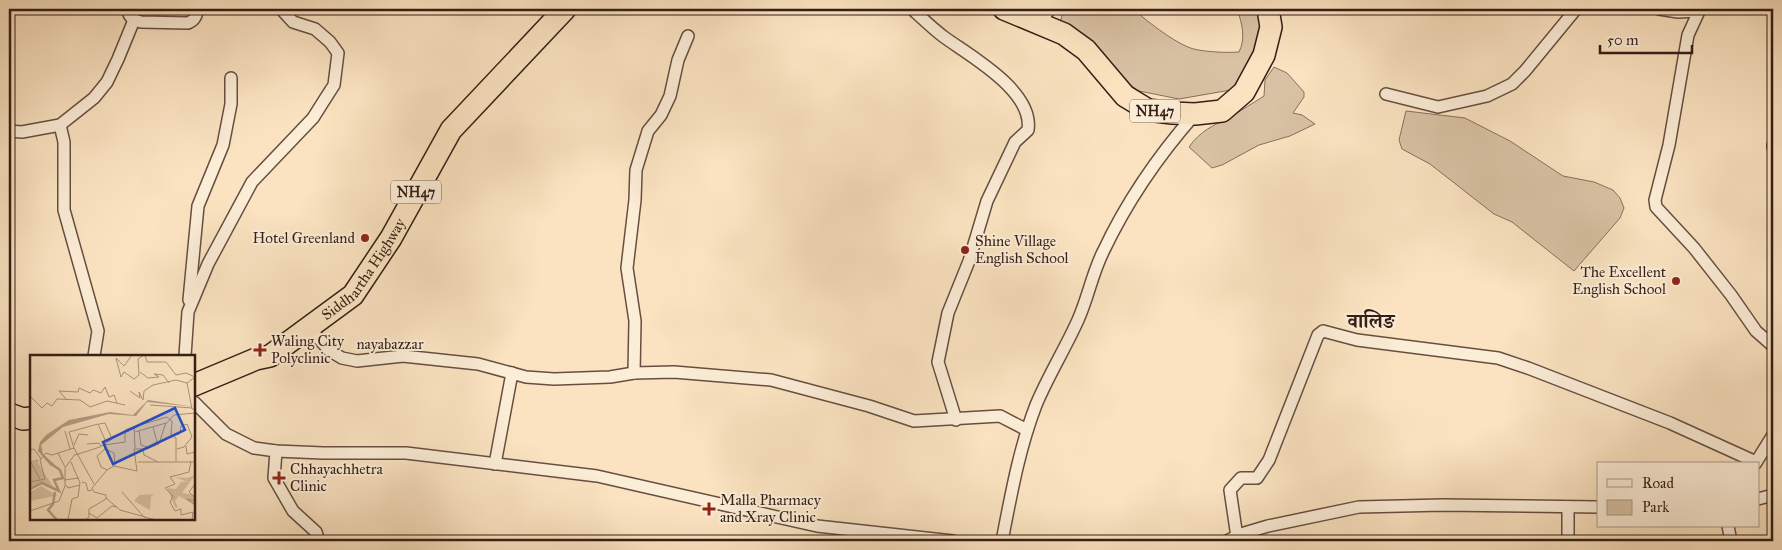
<svg xmlns="http://www.w3.org/2000/svg" width="1782" height="550" font-family="'IM FELL Great Primer','Noto Serif Devanagari',serif">
  <style>
    .green { fill: #d9c2a4; stroke: #86705d }
    .lines { fill: none; stroke-linecap: round; stroke-linejoin: round }
    .street-casing { stroke: #664f41; stroke-width: 14 }
    .highway-casing { stroke: #341e16; stroke-width: 24 }
    .street { stroke: #fcedd7; stroke-width: 11 }
    .highway { stroke: #fbe3c1; stroke-width: 21 }
    .poi-dot { fill: #8f2418; stroke: #fcedd7; stroke-width: 2 }
    .labels { text-anchor: middle; dominant-baseline: central; stroke-width: 4; stroke-linejoin: round; paint-order: stroke }
    .shield { fill: #fcedd7; stroke: #705c50; stroke-width: 1 }
    .shield-label { font-size: 14px; font-weight: bold; fill: #341e16 }
    .poi-label { font-size: 15px; fill: #341e16; stroke: #fcedd7; text-anchor: start }
    .street-label { font-size: 15px; fill: #341e16; stroke: #fcedd7 }
    .district-label { font-size: 20px; font-weight: bold; fill: #341e16; stroke: #fcedd7 }
    .inset-river { fill: none; stroke: #b7a087; stroke-width: 2.5 }
    .inset-road { fill: none; stroke: #ab947d; stroke-width: 1 }
    .view { fill: #1d4ed8; fill-opacity: 0.15; stroke: #1d4ed8; stroke-width: 2.5 }
    .inset-edge { fill: none; stroke: #341e16; stroke-width: 2.5 }
  </style>
  <rect width="100%" height="100%" fill="#fbe3c1"/>
  <filter id="stains"><feTurbulence type="fractalNoise" baseFrequency=".004" numOctaves="4"/><feColorMatrix values="0 0 0 0 .2 0 0 0 0 .09 0 0 0 0 .02 0 0 0 .5 -.17"/></filter>
  <radialGradient id="worn" r=".72"><stop offset=".6" stop-color="#630" stop-opacity="0"/><stop offset="1" stop-color="#630" stop-opacity=".3"/></radialGradient>
  <g class="green">
    <path d="M1064,9H1133C1147,21 1171,40 1188,47C1198,52 1228,53 1239,52C1246,38 1242,23 1237,9H1261L1262,49L1231,90L1179,99L1139,91L1115,75L1060,22Z"/>
    <path d="M1274,67L1287,73L1304,92V97L1293,113L1302,115L1315,124L1290,136L1259,145L1222,165L1212,168L1189,147C1201,130 1213,126 1230,117C1242,110 1253,103 1264,96L1265,80Z"/>
    <path d="M1406,111L1465,118L1510,141L1563,176L1594,182L1613,190L1620,198L1624,208L1620,218L1574,271L1512,222L1494,214L1430,164L1402,149L1399,140Z"/>
  </g>
  <g class="lines">
    <g class="street-casing">
      <g id="street">
        <path d="M128,9C128,17 133,20 141,22L188,23C195,20 197,16 197,9"/>
        <path d="M912,9C922,18 932,28 944,37C970,56 1034,91 1028,130L1015,142L987,201L969,261L948,313L938,362L956,420"/>
        <path d="M1659,9L1678,12L1698,11"/>
        <path d="M1700,9L1688,35L1669,145L1655,200L1656,207L1694,248L1731,295L1756,331L1773,346"/>
        <path d="M1038,24L1050,9"/>
        <path d="M1386,94L1438,107L1487,96L1512,84L1525,71L1576,9"/>
        <path d="M60,125L64,142V210L98,331L94,356"/>
        <path d="M9,131L22,132L60,125L94,98L107,82L118,59L134,20"/>
        <path d="M1773,147V145"/>
        <path d="M189,300L198,206L223,145L231,104V78"/>
        <path d="M309,328L330,351L342,358L357,361L403,356L478,364L526,377L554,379L610,377L634,373L674,372L771,380L869,406L914,421L1000,416L1027,430"/>
        <path d="M185,356L188,312L208,264L252,182L313,118L325,99L334,85L338,53L330,42L315,29L293,22L281,9"/>
        <path d="M634,373L635,321L627,268L635,200L636,170L648,131L661,115L670,96L678,60L688,36"/>
        <path d="M194,402L226,434L254,448L276,451L323,453H406L597,476L817,526L953,541"/>
        <path d="M276,451L274,478L293,511L316,532L319,541"/>
        <path d="M495,464L512,373"/>
        <path d="M1755,464L1773,435"/>
        <path d="M1758,499L1773,495"/>
        <path d="M1568,507V541"/>
        <path d="M1728,526L1731,541"/>
        <path d="M1237,537L1230,490L1241,478H1257L1269,460L1318,335L1323,331L1357,340L1498,358L1528,368L1670,423L1756,462"/>
        <path d="M1002,541C1011,495 1019,449 1036,405C1048,376 1065,349 1078,320C1088,298 1092,274 1103,252C1127,201 1158,156 1195,114"/>
        <path d="M1227,541L1241,534L1268,526L1359,507L1443,505L1598,507"/>
      </g>
    </g>
    <g class="highway-casing">
      <g id="highway">
        <path d="M1004,9L1064,34L1086,50L1125,96L1148,110L1172,113L1195,114L1222,111L1244,92L1264,55L1271,27L1268,9"/>
        <path id="s1" d="M194,385L256,359L270,356L353,295L391,238L451,130L565,9"/>
        <path d="M9,414L23,419L31,418"/>
      </g>
    </g>
    <use href="#street" class="street"/>
    <use href="#highway" class="highway"/>
  </g>
  <g class="poi-dot">
    <circle cx="365" cy="238" r="5"/>
    <circle cx="965" cy="250" r="5"/>
    <circle cx="1676" cy="281" r="5"/>
    <path d="M257.5 342.5h5v5h5v5h-5v5h-5v-5h-5v-5h5z"/>
    <path d="M276.5 470.5h5v5h5v5h-5v5h-5v-5h-5v-5h5z"/>
    <path d="M706.5 501.5h5v5h5v5h-5v5h-5v-5h-5v-5h5z"/>
  </g>
  <g class="labels">
    <g class="shield">
      <rect x="1130" y="99.5" width="50" height="23" rx="4"/>
      <rect x="391" y="180.5" width="50" height="23" rx="4"/>
    </g>
    <g class="shield-label">
      <text x="1155" y="111">NH47</text>
      <text x="416" y="192">NH47</text>
    </g>
    <g class="poi-label">
      <text x="355" y="238" text-anchor="end">Hotel Greenland</text>
      <text x="975" y="241">Shine Village<tspan x="975" dy="17">English School</tspan></text>
      <text x="1666" y="272" text-anchor="end">The Excellent<tspan x="1666" dy="17">English School</tspan></text>
      <text x="271" y="341">Waling City<tspan x="271" dy="17">Polyclinic</tspan></text>
      <text x="290" y="469">Chhayachhetra<tspan x="290" dy="17">Clinic</tspan></text>
      <text x="720" y="500">Malla Pharmacy<tspan x="720" dy="17">and Xray Clinic</tspan></text>
    </g>
    <g class="street-label">
      <text stroke="none"><textPath href="#s1" startOffset="211">Siddhartha Highway</textPath></text>
      <text x="390" y="344">nayabazzar</text>
    </g>
    <g class="district-label">
      <text x="1371" y="321">वालिङ</text>
    </g>
  </g>
  <g transform="translate(30 355)">
    <rect width="165" height="165" fill="#fbe3c1"/>
    <path d="M8,104V108L25,135L14,127L0,132V106ZM165,120L152,138L165,140V150L149,141L145,146L148,153L145,152L137,133L146,134L151,127H157L145,122L157,123ZM11,131L26,140H29L0,146V137ZM125,139L121,141L120,155L104,146L109,140Z" fill="#d9c2a4"/>
    <path d="M118,45L165,52L117,47L106,61L79,59L33,72L11,90L13,99L24,109L21,111L8,96L10,87L16,80L39,65L80,57L103,60Z" fill="#b7a087"/>
    <path class="inset-river" d="M0,134L12,128L29,136L24,125L33,123L30,115L20,108M25,137L23,149L18,155L27,165"/>
    <path class="inset-road" d="M102,0L94,11L86,3L91,22L94,17L104,24L109,20L108,4L114,0M115,0L117,7H136L146,20L156,18L165,22M110,17L118,23L129,22L124,19L133,20L139,28M165,22L157,28L162,54H165M75,32L79,42L84,40L87,48M100,36L110,43L109,37L113,45L114,36L123,30L146,25L157,28M0,41L12,53L17,48L22,51L27,44L50,45L60,52L77,46L95,50M36,44L29,36L48,37L49,33L60,38L63,35L71,38L75,32M120,50L162,53M69,69L75,68L82,84M104,72L105,93M123,72L127,87M35,76L40,94M109,76L111,90L117,92M105,77L136,68M75,88V94L67,101L71,112L77,115M57,89L69,88L71,91M44,90L49,79L58,80M75,90L95,87V77M156,91L157,99L165,97M44,93L39,77L68,69L76,87M75,94L84,98L85,111M113,94L114,100L128,107M147,94L154,92L162,82L157,69L151,71L150,78L148,80L150,77M0,95L4,94L11,104M28,98L35,112M45,100L70,92L97,74L137,62L142,66L141,80L146,83V106M0,106L10,124M161,106L159,117L140,122L145,129L135,133L143,141L140,147L145,156L151,154V160L163,157L162,165M108,107H165M34,125L49,123M0,127L15,124L10,105L16,98L22,100L44,93L64,129M52,127L56,128L58,136L62,135M165,129L159,137L165,143M36,130L38,133L50,130M92,137L114,162L127,165M76,143L90,155L115,162M165,146L157,144L165,150M0,156L29,146L35,131V113L45,99M59,158L67,163L82,151L87,152M38,165L42,144L48,142L50,128L41,107M55,165L59,162V154L76,144V140L64,137L62,133L77,115L84,111L107,116L104,94H117L129,89L135,70L144,60L165,58"/>
    <path class="view" d="M145,53L155,75L83,109L73,87Z"/>
    <rect width="165" height="165" class="inset-edge"/>
  </g>
  <rect width="1782" height="550" fill="none" stroke="#fbe3c1" stroke-width="30"/>
  <rect x="10" y="10" width="1762" height="530" fill="none" stroke="#341e16" stroke-width="2.5"/>
  <rect x="15" y="15" width="1752" height="520" fill="none" stroke="#341e16"/>
  <rect x="1597" y="462" width="162" height="65" fill="#fcedd7" stroke="#ac9a8a"/>
  <rect x="1607" y="479" width="25" height="8" fill="#fcedd7" stroke="#ac9a8a"/>
  <text x="1642" y="488" font-size="15" fill="#341e16">Road</text>
  <rect x="1607" y="500" width="25" height="15" fill="#d9c2a4" stroke="#ac9a8a"/>
  <text x="1642" y="512" font-size="15" fill="#341e16">Park</text>
  <path d="M1600 45v8h92v-8" fill="none" stroke="#341e16" stroke-width="2.5"/>
  <text x="1607" y="45" font-size="15" fill="#341e16" stroke="#fcedd7" stroke-width="4" paint-order="stroke">50 m</text>
  <rect width="100%" height="100%" filter="url(#stains)"/>
  <rect width="100%" height="100%" fill="url(#worn)"/>
</svg>
